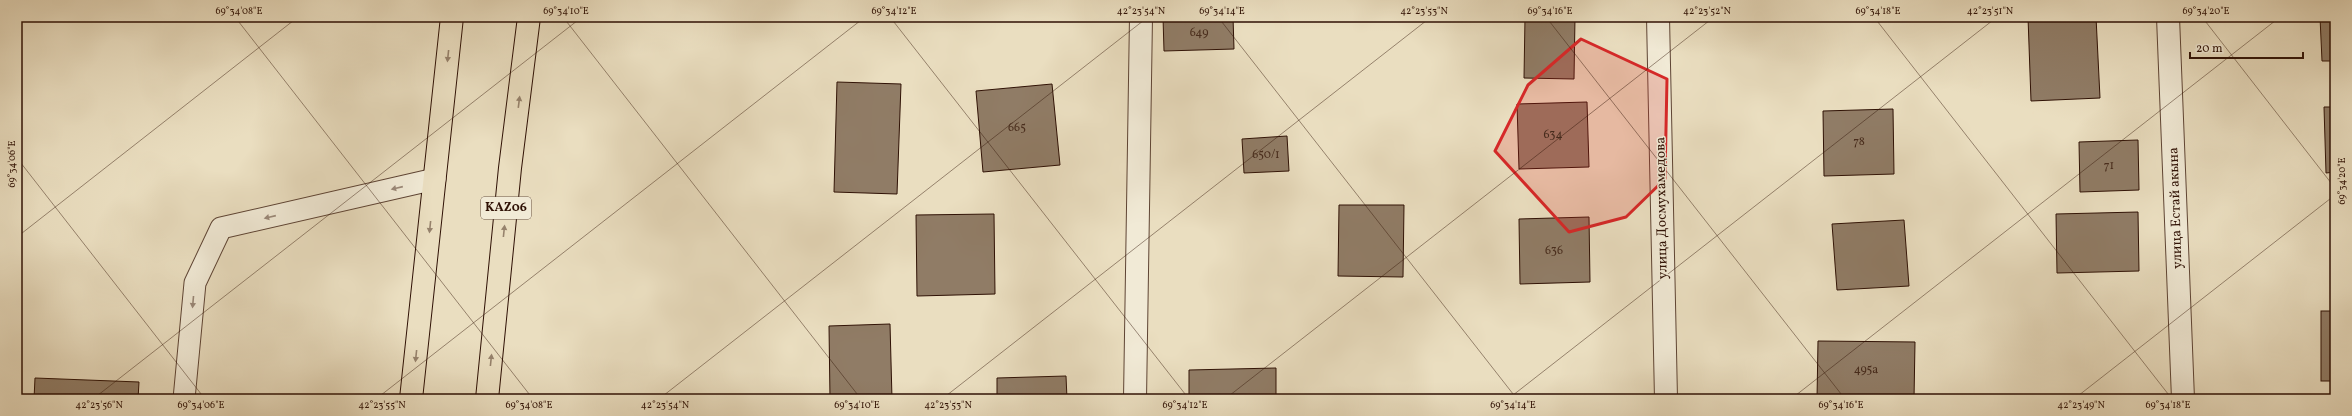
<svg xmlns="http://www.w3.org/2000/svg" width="2352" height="416" font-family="Vollkorn,serif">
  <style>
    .building { fill: #907c66; stroke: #2f1105 }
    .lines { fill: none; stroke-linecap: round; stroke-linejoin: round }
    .lane-casing { stroke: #5e4434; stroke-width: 23 }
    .street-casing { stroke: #5e4434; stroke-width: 24 }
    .highway-casing { stroke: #2f1105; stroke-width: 24 }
    .lane { stroke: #f1ead6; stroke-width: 21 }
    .street { stroke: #f1ead6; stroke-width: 22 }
    .highway { stroke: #eadec0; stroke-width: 22 }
    .oneway { fill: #96826c }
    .oneway2 { fill: #9a8878 }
    .marked { fill: #d62828; fill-opacity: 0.2; stroke: #d62828; stroke-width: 3; stroke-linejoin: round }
    .ticks { fill: none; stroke: #2f1105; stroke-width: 1; stroke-opacity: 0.45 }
    .labels { text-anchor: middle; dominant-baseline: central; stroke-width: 3; stroke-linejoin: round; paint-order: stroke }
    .number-label { font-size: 12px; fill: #472c1d }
    .shield { fill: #f1ead6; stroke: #695244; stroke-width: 1 }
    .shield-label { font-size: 13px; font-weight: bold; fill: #2f1105 }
    .street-label { font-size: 14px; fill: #2f1105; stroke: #f1ead6 }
    .neatline { fill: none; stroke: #2f1105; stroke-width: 1.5 }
    .ticks-label { font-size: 10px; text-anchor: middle; fill: #2f1105 }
  </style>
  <rect width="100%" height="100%" fill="#eadec0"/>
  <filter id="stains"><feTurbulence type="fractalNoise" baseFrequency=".005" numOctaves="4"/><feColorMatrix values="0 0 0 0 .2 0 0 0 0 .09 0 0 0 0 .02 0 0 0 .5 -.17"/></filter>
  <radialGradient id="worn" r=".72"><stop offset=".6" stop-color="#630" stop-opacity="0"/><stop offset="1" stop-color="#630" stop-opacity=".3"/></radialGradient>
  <g class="building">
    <path d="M1163,17H1233L1234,49L1164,51Z"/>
    <path d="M1525,17H1575L1574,79L1524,78Z"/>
    <path d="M2028,17H2096L2100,98L2031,101Z"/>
    <path d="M2320,17H2335V61H2322Z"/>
    <path d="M837,82L901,84L897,194L834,192Z"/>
    <path d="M1052,84L1060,165L983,172L976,91Z"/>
    <path d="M1587,102L1589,167L1519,169L1517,104Z"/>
    <path d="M2324,107H2335V172L2326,173Z"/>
    <path d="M1893,109L1894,174L1824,176L1823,111Z"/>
    <path d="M1287,136L1289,171L1244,173L1242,139Z"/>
    <path d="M2138,140L2139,190L2080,192L2079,142Z"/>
    <path d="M2335,192V258H2334L2332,193Z"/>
    <path d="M1339,205H1404L1403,277L1338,276Z"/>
    <path d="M2138,212L2139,271L2057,273L2056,214Z"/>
    <path d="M994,214L995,294L917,296L916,215Z"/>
    <path d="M1589,217L1590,282L1520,284L1519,219Z"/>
    <path d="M1904,220L1909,286L1837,290L1832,224Z"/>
    <rect x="2321" y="311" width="14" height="70"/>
    <path d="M890,324L892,399H830L829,326Z"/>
    <path d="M1818,341L1915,342L1914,399H1817Z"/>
    <path d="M1276,368V399H1189V370Z"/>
    <path d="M1066,376L1067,399H997V378Z"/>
    <path d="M35,378L139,382L138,399H34Z"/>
  </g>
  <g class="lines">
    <g class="lane-casing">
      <path id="lane" d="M184,399L195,283L221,228L435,179"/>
    </g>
    <g class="street-casing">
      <g id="street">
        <path d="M1658,17L1666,399"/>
        <path d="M2168,17L2183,399"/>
        <path d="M1135,399L1141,17"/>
      </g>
    </g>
    <g class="highway-casing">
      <g id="highway">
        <path d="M411,399L452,17"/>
        <path d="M487,399L510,168L529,17"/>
      </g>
    </g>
    <use href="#lane" class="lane"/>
    <use href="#street" class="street"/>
    <use href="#highway" class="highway"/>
  </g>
  <defs><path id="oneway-solid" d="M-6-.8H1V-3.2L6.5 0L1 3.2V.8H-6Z"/></defs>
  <g class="oneway">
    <use href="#oneway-solid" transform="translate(448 56) rotate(96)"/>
    <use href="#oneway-solid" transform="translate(519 102) rotate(-83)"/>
    <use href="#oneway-solid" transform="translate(430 227) rotate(96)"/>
    <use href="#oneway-solid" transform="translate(504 231) rotate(-84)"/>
    <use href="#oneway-solid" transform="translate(416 356) rotate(96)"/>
    <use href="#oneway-solid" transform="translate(491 360) rotate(-84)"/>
  </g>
  <g class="oneway2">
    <use href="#oneway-solid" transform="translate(397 188) rotate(167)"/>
    <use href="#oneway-solid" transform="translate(270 217) rotate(167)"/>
    <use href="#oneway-solid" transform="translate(193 302) rotate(95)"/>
  </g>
  <path class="marked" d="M1581,39L1667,79L1665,179L1626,217L1569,232L1495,151L1528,85Z"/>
  <path class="ticks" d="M235,17L533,399M563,17L861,399M890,17L1189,399M1218,17L1517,399M1546,17L1845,399M1874,17L2172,399M2202,17L2335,188M17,158L205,399M17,237L298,17M93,399L582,17M376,399L865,17M659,399L1148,17M942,399L1431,17M1225,399L1714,17M1508,399L1997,17M1791,399L2280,17M2074,399L2335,195"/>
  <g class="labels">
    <g class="number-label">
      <text x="1199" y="33">649</text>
      <text x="1017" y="128">665</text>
      <text x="1553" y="135">634</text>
      <text x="1859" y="142">78</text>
      <text x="1266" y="155">650/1</text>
      <text x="2109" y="166">71</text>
      <text x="1554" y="251">636</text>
      <text x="1866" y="370">495а</text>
    </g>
    <rect class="shield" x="481" y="197" width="50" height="22" rx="3"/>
    <g class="shield-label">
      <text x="506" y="208">KАZ06</text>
    </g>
    <g class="street-label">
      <text transform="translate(1662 208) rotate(-91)">улица Досмухамедова</text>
      <text transform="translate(2176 208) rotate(-92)">улица Естай акына</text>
    </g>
  </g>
  <rect width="2352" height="416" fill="none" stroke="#eadec0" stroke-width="44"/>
  <path d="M2190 52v6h113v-6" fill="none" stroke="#2f1105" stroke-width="2"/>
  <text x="2196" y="52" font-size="12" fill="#2f1105" stroke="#f1ead6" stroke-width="3" paint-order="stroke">20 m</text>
  <rect x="22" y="22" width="2308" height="372" class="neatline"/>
  <g class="ticks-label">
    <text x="239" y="14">69°34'08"E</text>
    <text x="566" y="14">69°34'10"E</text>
    <text x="894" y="14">69°34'12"E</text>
    <text x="1141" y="14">42°23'54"N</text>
    <text x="1222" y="14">69°34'14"E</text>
    <text x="1424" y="14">42°23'53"N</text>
    <text x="1550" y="14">69°34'16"E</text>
    <text x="1707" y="14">42°23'52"N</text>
    <text x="1878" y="14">69°34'18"E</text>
    <text x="1990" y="14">42°23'51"N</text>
    <text x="2206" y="14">69°34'20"E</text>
    <text transform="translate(11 164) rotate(-90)" y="4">69°34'06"E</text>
    <text transform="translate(2341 181) rotate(-90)" y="4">69°34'20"E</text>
    <text x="99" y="408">42°23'56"N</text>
    <text x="201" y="408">69°34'06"E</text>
    <text x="382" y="408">42°23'55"N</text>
    <text x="529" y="408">69°34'08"E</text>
    <text x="665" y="408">42°23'54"N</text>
    <text x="857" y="408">69°34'10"E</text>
    <text x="948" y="408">42°23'53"N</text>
    <text x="1185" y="408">69°34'12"E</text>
    <text x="1513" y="408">69°34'14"E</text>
    <text x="1841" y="408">69°34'16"E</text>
    <text x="2081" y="408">42°23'49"N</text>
    <text x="2168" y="408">69°34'18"E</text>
  </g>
  <rect width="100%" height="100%" filter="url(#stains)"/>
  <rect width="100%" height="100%" fill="url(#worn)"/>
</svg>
